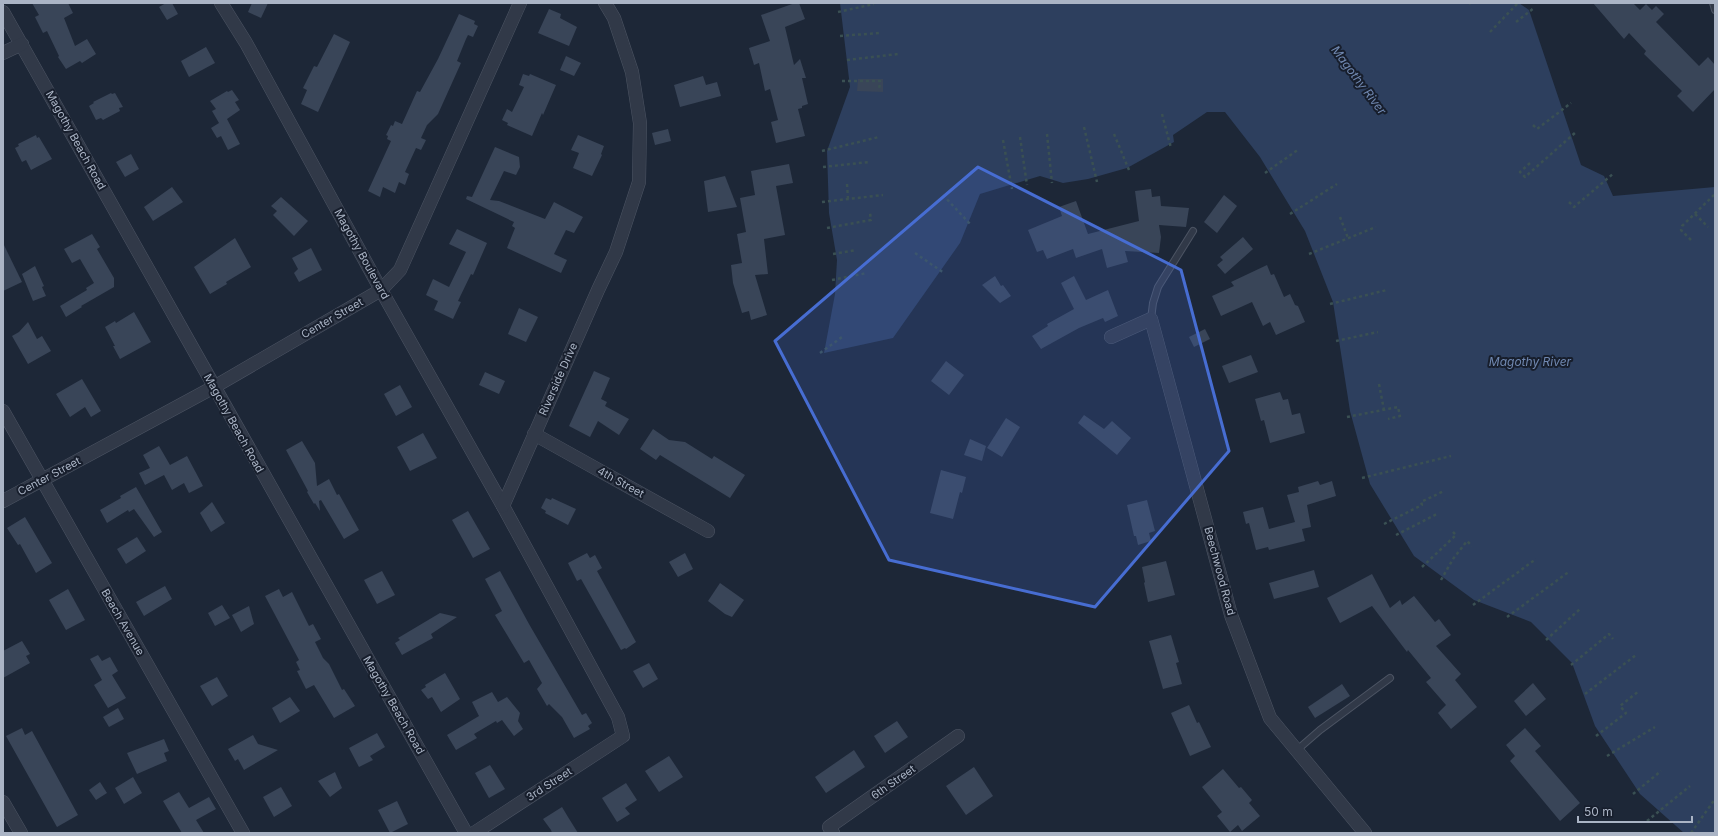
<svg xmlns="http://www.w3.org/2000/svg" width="1718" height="836" font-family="Inter,sans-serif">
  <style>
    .water { fill: #2d3f5e }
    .building { fill: #394558 }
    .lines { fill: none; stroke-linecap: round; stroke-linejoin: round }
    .lane-casing { stroke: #4c5463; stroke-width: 8 }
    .street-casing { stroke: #4c5463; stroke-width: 14 }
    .path { stroke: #3a5053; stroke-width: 2.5; stroke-dasharray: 3 3; stroke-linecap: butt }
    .lane { stroke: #313948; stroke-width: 6 }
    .street { stroke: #313948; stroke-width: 13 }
    .marked { fill: #476dd2; fill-opacity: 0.2; stroke: #476dd2; stroke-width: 3; stroke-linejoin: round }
    .labels { text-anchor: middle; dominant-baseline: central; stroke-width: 4; stroke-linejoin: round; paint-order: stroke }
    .street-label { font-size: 11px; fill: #aab4c5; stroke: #171e2c }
    .water-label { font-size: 12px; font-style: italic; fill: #7088b1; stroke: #171e2c }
  </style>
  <rect width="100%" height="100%" fill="#1d2737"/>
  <path class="water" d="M840,3H1519L1529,10L1581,165L1604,176L1613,196L1715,187V833H1684L1640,794L1595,726L1572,663L1531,622L1474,600L1414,556L1370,484L1350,411L1333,302L1305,231L1260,157L1225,112H1207L1173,135L1174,142L1127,168L1088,179L1063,183L1040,176L980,194L960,243L893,338L824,353L835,294L837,260L829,213L827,151L850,87Z"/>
  <g class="building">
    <path d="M32,3H68L73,13L64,18L75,46L87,39L96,54L82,63L80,61L66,69L58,57L59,56L47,31L43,33L35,17L39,15Z"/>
    <path d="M166,3H172L178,14L167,20L159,7Z"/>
    <path d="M252,3H268L261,18L248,12Z"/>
    <path d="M795,3H799L805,19L785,27L794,65L800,59L806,78H802L808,104L802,106V108L798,109L805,136L776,143L771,122L778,120L770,89L765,91L759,63L754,65L749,48L770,41L761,15Z"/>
    <path d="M1593,3H1633L1640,10L1646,4L1652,10L1656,6L1664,14L1656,22L1699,66L1708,57L1715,65V89L1693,112L1677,96L1682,91L1644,54L1646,51L1629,33L1624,39Z"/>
    <path d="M549,9L561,14L560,18L577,27L569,46L538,33Z"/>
    <path d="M459,14L475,21L474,24L478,26L473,37L468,35L466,39L457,61L461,63L438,114L427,125L421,138L426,140L421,150L416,148L405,172L409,174L405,185L399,182L395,193L383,187L380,197L368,191L391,141L387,139L388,136L386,135L391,125L393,126L395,121L402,124L417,91L420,92L438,59Z"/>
    <path d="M334,34L350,42L318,112L301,104L307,90L303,88L314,66L317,67Z"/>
    <path d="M206,47L215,63L189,77L181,61Z"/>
    <path d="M566,56L581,63L574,76L560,70Z"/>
    <path d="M523,74L529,76L530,74L556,85L543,115L542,113L532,136L507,125L508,123L502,120L507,109L512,112L524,87L519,85Z"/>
    <path d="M703,76L706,85L717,82L721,96L680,107L674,85Z"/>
    <path d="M858,79H883V92L857,91Z"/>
    <path d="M232,90L239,100L235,102L240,110L227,119L240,144L228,150L221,136L217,138L211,128L219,123L212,111L216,109L210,101L227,91L228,92Z"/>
    <path d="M111,93L112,94L115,93L123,107L119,108L120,111L103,120L101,118L96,120L89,106L94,103L93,102Z"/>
    <path d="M668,129L671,141L655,145L652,133Z"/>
    <path d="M36,135L37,138L39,137L52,159L31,170L26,160L22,162L15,148L19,146L18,144Z"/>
    <path d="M578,135L604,146L601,154L602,155L592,176L573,168L579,153L571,150Z"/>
    <path d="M495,147L519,157L520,167L516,175L504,171L490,200L499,201L545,219L554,202L583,217L574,233L566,230L554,254L567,260L561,273L507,248L515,228L512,226L514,222L466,199L467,196L472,197Z"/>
    <path d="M131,154L139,169L125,177L116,162Z"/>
    <path d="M789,164L793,183L776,186L785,235L764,239L768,274L755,275L767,315L751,320L749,311L742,313L733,283L731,265L742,263L737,234L746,232L740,198L755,195L751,171Z"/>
    <path d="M725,176L737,207L708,212L704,181Z"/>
    <path d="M172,187L183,202L153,221L144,207Z"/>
    <path d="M1151,189L1152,197L1160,196L1161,206L1189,208L1186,227L1159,225L1161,237L1159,253L1125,251L1128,262L1107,268L1102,249L1076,258L1073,249L1047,259L1043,250L1037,252L1028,230L1062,216L1059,207L1076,201L1088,234L1139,221L1135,191Z"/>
    <path d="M1224,195L1237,206L1217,233L1204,222Z"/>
    <path d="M281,197L308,221L294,236L273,215L277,211L271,206Z"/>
    <path d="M457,229L487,243L473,275L471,274L458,301L461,302L453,319L434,310L438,301L426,295L433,279L449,287L466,252L449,244Z"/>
    <path d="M92,234L100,247L97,249L114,278V287L81,306L82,307L66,317L60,306L87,290L86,288L94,283L80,259L72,263L64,249Z"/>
    <path d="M1243,237L1253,249L1225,274L1217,265L1223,260L1220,257Z"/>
    <path d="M235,238L251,267L226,282L227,284L210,294L194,267Z"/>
    <path d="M3,243L22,282L3,291Z"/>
    <path d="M311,248L322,270L299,282L294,273L298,269L292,258Z"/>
    <path d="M1267,265L1271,275L1274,274L1284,297L1290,294L1295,305L1298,306L1305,322L1276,335L1270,322L1263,326L1252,302L1221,316L1212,296L1234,286L1231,282Z"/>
    <path d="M35,266L44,286L42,287L46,296L33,301L22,274Z"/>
    <path d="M995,276L1001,286L1003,285L1011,296L1000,303L982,285Z"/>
    <path d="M1074,276L1086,300L1108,290L1118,316L1105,322L1103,318L1079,328L1041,349L1032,336L1048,326L1047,324L1074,309L1061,283Z"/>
    <path d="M519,308L538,317L526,342L508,334Z"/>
    <path d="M134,312L151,342L120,359L113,346H115L105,327L115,321L116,323Z"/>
    <path d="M28,322L37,339L42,336L51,351L28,364L12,336L19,332Z"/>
    <path d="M1205,329L1210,339L1194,347L1189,337Z"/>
    <path d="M1251,355L1258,372L1229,383L1222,366Z"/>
    <path d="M946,361L964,375L949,395L931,381Z"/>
    <path d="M594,371L610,378L601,399L607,402L605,406L629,419L619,435L598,421L590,437L569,426Z"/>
    <path d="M485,372L505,381L499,394L479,385Z"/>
    <path d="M82,379L101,411L91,417L85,407L70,417L56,394Z"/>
    <path d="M400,385L412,407L396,416L384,394Z"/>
    <path d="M1280,392L1283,400L1288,399L1292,415L1300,413L1305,433L1270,443L1264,420L1261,421L1255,399Z"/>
    <path d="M1084,415L1104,429L1112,421L1131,438L1117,455L1078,423Z"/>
    <path d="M1006,418L1020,427L1002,457L987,448Z"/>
    <path d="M653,429L669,440L685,442L712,459L714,456L745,475L730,498L660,455L656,460L640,449Z"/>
    <path d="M423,433L437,458L410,471L397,447Z"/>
    <path d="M970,439L986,446L982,461L964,455Z"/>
    <path d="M302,441L315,463L317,486L329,479L337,495L339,494L359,530L344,539L321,500L319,501L320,511L315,503L314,504L307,492L308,491L286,450Z"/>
    <path d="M159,446L170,465L187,456L203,486L189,493L184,483L172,490L164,475L145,485L139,473L150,468L143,455Z"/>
    <path d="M941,470L966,477L962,493L960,492L953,519L930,513Z"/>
    <path d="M1318,481L1320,485L1332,481L1336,496L1307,505L1311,527L1302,529L1305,541L1269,550L1268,547L1256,550L1249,523L1246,524L1243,512L1263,507L1269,529L1295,522L1287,495L1299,492L1298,487Z"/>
    <path d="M136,487L162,532L154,537L134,509L129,512L128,510L107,523L100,510L121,498L120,496Z"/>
    <path d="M546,498L551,500L552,498L576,509L568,525L545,513L546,511L541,508Z"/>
    <path d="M1147,500L1155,531L1149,533L1151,541L1138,545L1136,536H1134L1127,505Z"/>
    <path d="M212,502L225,523L211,532L200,513Z"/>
    <path d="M468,511L490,549L473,558L452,520Z"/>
    <path d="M25,517L52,563L36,573L20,544L18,545L7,528Z"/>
    <path d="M137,537L146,551L126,564L117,549Z"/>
    <path d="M587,553L590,558L595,555L602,568L597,571L636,642L626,649L625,648L621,650L581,579L577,581L568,563Z"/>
    <path d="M685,553L693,569L678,577L669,562Z"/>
    <path d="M1166,561L1175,595L1148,602L1144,583L1145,582L1142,567Z"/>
    <path d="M1314,570L1319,587L1274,599L1269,583Z"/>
    <path d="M382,571L395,595L377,604L364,580Z"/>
    <path d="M500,571L529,624L582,715L586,713L592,723L588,726L590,729L574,738L562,717L549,704L547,706L537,689L542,683L529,660L524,663L495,615L502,611L485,579Z"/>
    <path d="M1372,574L1390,608L1400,600L1402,605L1414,596L1435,622L1439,619L1451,635L1436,646L1461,674L1455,680L1477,707L1451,729L1438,713L1446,705L1426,682L1431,678L1408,650L1407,652L1372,606L1340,623L1331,606L1327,598Z"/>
    <path d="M720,583L744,600L732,617L725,614L708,601Z"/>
    <path d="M165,586L172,599L144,616L136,602Z"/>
    <path d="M68,589L85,620L66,630L49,600Z"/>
    <path d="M279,589L283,597L292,592L309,626L313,624L321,639L315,642L323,658L329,664L342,690L344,689L355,706L334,718L314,685L306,689L297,671L300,670L296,662L299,660L265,596Z"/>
    <path d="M222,605L230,618L215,626L208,613Z"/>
    <path d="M249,606L254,624L241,632L232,615Z"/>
    <path d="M440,613L457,617L431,634L433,638L402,655L395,643L400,640L398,638Z"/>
    <path d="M1171,635L1179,662L1176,663L1182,684L1163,689L1149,641Z"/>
    <path d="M22,641L30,654L26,656L30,663L3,678V651Z"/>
    <path d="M98,655L102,661L110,657L118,671L112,675L126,698L108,708L94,685L102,680L90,659Z"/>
    <path d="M649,663L658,679L643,688L633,671Z"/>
    <path d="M445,673L460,699L441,712L432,697L428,699L421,690L426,687L425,685Z"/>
    <path d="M217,677L228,696L212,706L200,686Z"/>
    <path d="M1533,683L1546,699L1526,716L1514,701Z"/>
    <path d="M1342,684L1350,696L1315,718L1308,707Z"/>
    <path d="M492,692L498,702L507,697L520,713L518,721L523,729L514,736L502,720L497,723L496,721L474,734L477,738L456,750L447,735L479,716L472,702Z"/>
    <path d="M290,697L300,711L280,723L272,708Z"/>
    <path d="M1189,705L1197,723L1199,722L1211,747L1190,756L1171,713Z"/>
    <path d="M118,708L124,719L109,727L103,717Z"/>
    <path d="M897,721L908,737L885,753L874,736Z"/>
    <path d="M22,728L25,735L32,731L78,815L57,827L6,736Z"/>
    <path d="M1525,728L1541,746L1535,751L1580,803L1560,821L1510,761L1515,756L1506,745Z"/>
    <path d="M377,733L385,747L370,756L373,760L359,767L349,748Z"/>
    <path d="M253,735L258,744L278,750L244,770L238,759L235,761L228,749Z"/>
    <path d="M164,739L169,751L164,753L167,761L137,774L127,753Z"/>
    <path d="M854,750L865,767L826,793L815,777Z"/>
    <path d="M669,756L683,777L659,792L645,771Z"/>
    <path d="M490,765L505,789L489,798L475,773Z"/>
    <path d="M974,767L993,796L966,815L946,786Z"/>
    <path d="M1223,769L1239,788L1241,787L1252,800L1249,803L1260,816L1242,831L1238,825L1230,832L1217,816L1222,812L1202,787Z"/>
    <path d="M335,772L342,788L330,797L318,781Z"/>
    <path d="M133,777L142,793L124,804L115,788Z"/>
    <path d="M100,782L107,793L96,800L89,790Z"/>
    <path d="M626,783L637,800L625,808L630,814L617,822L602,798Z"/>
    <path d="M281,787L292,806L274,817L263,797Z"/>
    <path d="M179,792L189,808L209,797L216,809L196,820L204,833H182L163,801Z"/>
    <path d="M397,801L408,824L390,833L378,810Z"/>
    <path d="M562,807L568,817L578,833H552L551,830L543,819Z"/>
  </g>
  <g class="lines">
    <g class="lane-casing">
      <g id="lane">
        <path d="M1713,3L1715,10"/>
        <path d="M1151,319L1153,303L1158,287L1193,231"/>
        <path d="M1297,750L1320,730L1390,678"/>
      </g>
    </g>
    <g class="street-casing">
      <g id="street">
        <path d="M221,3L246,43L381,290L503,506L618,717L623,736L474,833"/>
        <path d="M3,12L466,833"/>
        <path d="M3,53L22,44"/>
        <path d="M1111,337L1151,319L1231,615L1270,718L1365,833"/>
        <path d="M3,411L243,833"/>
        <path d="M534,434L708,531"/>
        <path d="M3,501L214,387L381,290L400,270L520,3"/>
        <path d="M503,506L598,290L616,252L639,182L640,123L632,72L614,18L605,3"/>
        <path d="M3,802L21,833"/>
        <path d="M833,833L829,827L958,736"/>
      </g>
    </g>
    <g class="path">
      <path d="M1469,4L1470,3"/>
      <path d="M838,12L874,4"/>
      <path d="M1516,22L1534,8"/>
      <path d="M1490,32L1518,3"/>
      <path d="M840,36L879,33"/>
      <path d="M847,60L898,54"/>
      <path d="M842,81H880L879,91"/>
      <path d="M1162,114L1171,148"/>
      <path d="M1533,125L1537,129L1571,103"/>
      <path d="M1084,127L1097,182"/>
      <path d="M1047,134L1052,183"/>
      <path d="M1114,134L1129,170"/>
      <path d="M1020,137L1027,185"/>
      <path d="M1003,140L1012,189"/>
      <path d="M822,151L879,137"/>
      <path d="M1530,163L1520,172L1525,177L1576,132"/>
      <path d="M823,167L869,162"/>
      <path d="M1265,173L1299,149"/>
      <path d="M847,184L848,199"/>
      <path d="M943,195L971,225"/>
      <path d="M822,202L883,195"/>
      <path d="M1569,202L1574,207L1614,173"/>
      <path d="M1290,214L1337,184"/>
      <path d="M1695,214L1708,227"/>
      <path d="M1340,217L1348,238"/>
      <path d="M827,228L871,220L870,213"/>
      <path d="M1691,240L1681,230L1682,226L1715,194"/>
      <path d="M915,253L944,273"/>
      <path d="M833,254L856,250"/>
      <path d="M1309,254L1376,227"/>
      <path d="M832,280L867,273"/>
      <path d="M1330,304L1387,290"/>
      <path d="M1336,341L1378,332"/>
      <path d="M820,353L842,337"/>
      <path d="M1379,384L1384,410"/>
      <path d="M1347,417L1398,407L1400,416L1388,419"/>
      <path d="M1362,478L1451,456"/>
      <path d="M1384,524L1422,505L1421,502L1444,491"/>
      <path d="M1396,535L1437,514"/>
      <path d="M1422,567L1456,535L1451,530"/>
      <path d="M1441,580L1453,559L1467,541L1472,546"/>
      <path d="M1473,605L1536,559"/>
      <path d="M1507,617L1570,571"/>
      <path d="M1546,640L1580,609"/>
      <path d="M1571,665L1609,634L1613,639"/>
      <path d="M1585,694L1636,655"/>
      <path d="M1596,736L1626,713L1620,706L1639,691"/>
      <path d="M1607,756L1655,727"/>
      <path d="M1633,794L1661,771"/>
      <path d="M1647,821L1690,786"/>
      <path d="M1691,833L1715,799"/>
    </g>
    <use href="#lane" class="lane"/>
    <use href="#street" class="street"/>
  </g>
  <path class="marked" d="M978,167L1181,270L1229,451L1095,607L889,560L775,341Z"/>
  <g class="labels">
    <g class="street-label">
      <text transform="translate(76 140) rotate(61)">Magothy Beach Road</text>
      <text transform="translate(362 254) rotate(61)">Magothy Boulevard</text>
      <text transform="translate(332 318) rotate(-30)">Center Street</text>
      <text transform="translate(558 379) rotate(-66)">Riverside Drive</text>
      <text transform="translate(234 423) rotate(61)">Magothy Beach Road</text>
      <text transform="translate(49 476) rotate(-28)">Center Street</text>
      <text transform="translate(621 482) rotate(29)">4th Street</text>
      <text transform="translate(1220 571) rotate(75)">Beechwood Road</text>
      <text transform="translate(123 622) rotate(60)">Beach Avenue</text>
      <text transform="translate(394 705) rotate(60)">Magothy Beach Road</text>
      <text transform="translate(893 782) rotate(-35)">6th Street</text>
      <text transform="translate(549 784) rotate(-33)">3rd Street</text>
    </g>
    <g class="water-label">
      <text transform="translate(1359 80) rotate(53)">Magothy River</text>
      <text x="1530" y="361">Magothy River</text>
    </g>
  </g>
  <rect width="1718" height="836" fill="none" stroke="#aab4c5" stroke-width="8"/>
  <path d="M1578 816v6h114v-6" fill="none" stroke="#aab4c5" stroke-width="2"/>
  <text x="1584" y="816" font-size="12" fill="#aab4c5" stroke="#171e2c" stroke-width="3" paint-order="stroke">50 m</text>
</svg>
